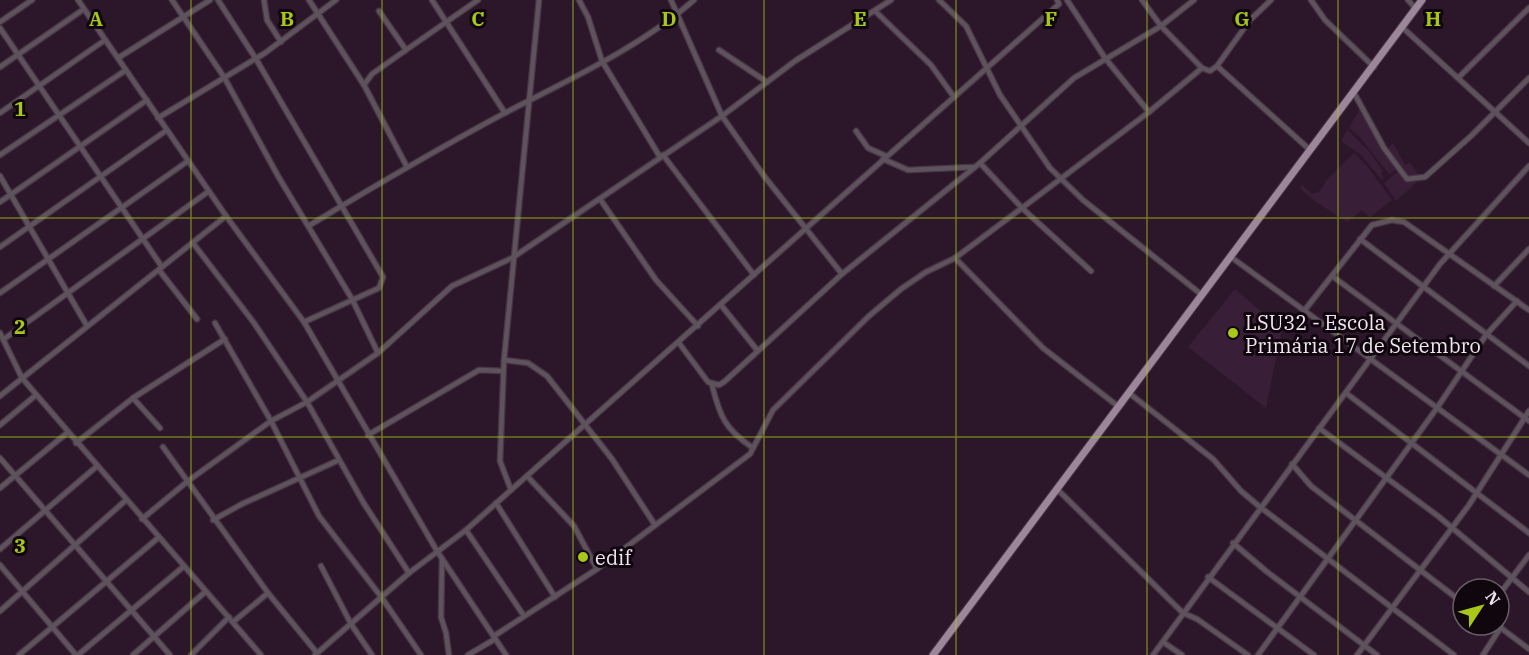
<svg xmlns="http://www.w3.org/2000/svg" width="1529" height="655" font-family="'IBM Plex Serif',serif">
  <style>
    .built { fill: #381e36 }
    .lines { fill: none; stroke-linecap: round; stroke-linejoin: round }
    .street-casing { stroke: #483446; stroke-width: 7 }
    .primary-casing { stroke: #483446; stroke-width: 9 }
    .street { stroke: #5e535c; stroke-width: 4.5 }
    .primary { stroke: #9c8699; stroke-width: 7 }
    .grid { fill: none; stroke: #a9c719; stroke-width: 1.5; stroke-opacity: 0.55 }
    .poi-dot { fill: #a9c719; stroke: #0f060e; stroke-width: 2 }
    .labels { text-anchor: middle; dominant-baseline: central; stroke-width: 6; stroke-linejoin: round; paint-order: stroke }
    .poi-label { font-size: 20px; fill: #f1e3ef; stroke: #0f060e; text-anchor: start }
    .grid-label { font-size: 20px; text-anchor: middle; font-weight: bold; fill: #a9c719; stroke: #0f060e; stroke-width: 6; stroke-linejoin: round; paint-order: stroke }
  </style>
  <rect width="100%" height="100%" fill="#2c172a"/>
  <g class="built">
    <path d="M1359,110L1398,169L1389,174L1358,135L1349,128Z"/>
    <path d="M1347,130L1369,151L1383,171L1381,173L1384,179L1382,180L1361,155L1341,141Z"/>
    <path d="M1393,143L1405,165L1410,163L1420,176L1408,178L1387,149Z"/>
    <path d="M1354,153L1367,166L1392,200L1370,217L1362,210L1347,222L1312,199L1300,188L1302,185L1312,194L1320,191L1326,181Z"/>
    <path d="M1398,171L1407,182L1414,180L1416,183L1396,201L1384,183Z"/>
    <path d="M1235,289L1282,329L1266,408L1188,347Z"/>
  </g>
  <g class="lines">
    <g class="street-casing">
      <g id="street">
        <path d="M78,0L226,216L304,322L437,551L506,655"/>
        <path d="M172,0L224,77L278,176L352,299L378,353"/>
        <path d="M218,0L256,59L383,277L379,288L304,322"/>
        <path d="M264,0L267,20L281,42"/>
        <path d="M309,0L364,85L407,167"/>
        <path d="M432,0L505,113"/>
        <path d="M579,0L588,17L602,61L660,157"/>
        <path d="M671,0L722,116L764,176L842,274"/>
        <path d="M939,0L966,26L1000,95L1050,168L1083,200L1202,295"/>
        <path d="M1067,0L1105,58L1149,112"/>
        <path d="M1142,0L1161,26L1202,68L1210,71L1217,66L1250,20L1271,0"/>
        <path d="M1311,0L1325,20L1374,67"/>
        <path d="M1408,0L1416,9"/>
        <path d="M379,11L406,50L478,0"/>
        <path d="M875,11L931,65L954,97"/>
        <path d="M0,22L32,0"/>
        <path d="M1402,27L1529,143"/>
        <path d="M0,28L162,267"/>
        <path d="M719,50L767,82"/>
        <path d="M118,58L210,0"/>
        <path d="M1217,66L1310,150"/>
        <path d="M0,67L84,9"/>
        <path d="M1458,78L1529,8"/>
        <path d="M364,85L372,74L406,50"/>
        <path d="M1353,91L1384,148L1407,179L1425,177L1471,136L1529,78"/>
        <path d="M0,113L105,40"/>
        <path d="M158,118L265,53L336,0"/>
        <path d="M856,131L868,148L886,156"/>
        <path d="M0,155L126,70"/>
        <path d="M663,155L754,275"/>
        <path d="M883,159L908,170L974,167"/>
        <path d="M980,163L1022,208L1149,112L1202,68"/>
        <path d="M0,176L87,326"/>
        <path d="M600,199L656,280L698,326"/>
        <path d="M0,202L147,100"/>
        <path d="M310,225C373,187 437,149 503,114C566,81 641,47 694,0"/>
        <path d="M1360,239L1529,366"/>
        <path d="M193,243L254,323L307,402L363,502L409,573"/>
        <path d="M0,247L167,130"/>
        <path d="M1231,257L1529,475"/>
        <path d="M955,258L1043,348L1119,407"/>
        <path d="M159,270L197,319"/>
        <path d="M1332,276L1529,421"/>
        <path d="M1494,286L1529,249"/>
        <path d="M0,293L188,161"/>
        <path d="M721,305L757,350"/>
        <path d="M1304,311L1372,225L1392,220L1404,222L1529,310"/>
        <path d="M215,323L271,421L319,516L382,598L421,655"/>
        <path d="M0,333L22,378L261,655"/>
        <path d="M4,339L209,191"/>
        <path d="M679,343L708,382L719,385L724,382L842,274L980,163L1074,78L1161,26L1194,0"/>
        <path d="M504,360L528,363L547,376L612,459L655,525"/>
        <path d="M712,385C720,417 725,429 753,448"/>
        <path d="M1129,393L1213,459L1241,491L1260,507L1454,655"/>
        <path d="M1346,393L1529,533"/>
        <path d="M0,396L226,216"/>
        <path d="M133,398L160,428"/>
        <path d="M0,425L36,395"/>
        <path d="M1319,428L1438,516L1529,592"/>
        <path d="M368,435L479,370L503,371"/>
        <path d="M76,443L133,398L225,339"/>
        <path d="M163,447L268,593L317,653"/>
        <path d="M0,458L170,655"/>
        <path d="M1292,464L1311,486L1463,603"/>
        <path d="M527,476L574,526L597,569"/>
        <path d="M0,488L67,433"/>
        <path d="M1057,489L1183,613L1197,619L1248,655"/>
        <path d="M511,490L500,461L504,360L539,0"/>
        <path d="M496,503L555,597"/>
        <path d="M142,519L188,481L271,421L307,402L378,353L452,286L512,258L722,116L795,61L891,0"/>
        <path d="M213,520L242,504L339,460"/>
        <path d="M466,530L524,616"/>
        <path d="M1233,543L1266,571L1377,655"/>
        <path d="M0,549L96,467"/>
        <path d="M442,560L441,617L446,633L449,655"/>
        <path d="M0,565L76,655"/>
        <path d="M321,566L351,624L372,655"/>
        <path d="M1208,577L1314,655"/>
        <path d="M1499,595L1529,555"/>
        <path d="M0,611L125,501"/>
        <path d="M233,622L268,593"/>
        <path d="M1497,625L1529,649"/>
        <path d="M494,636L597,569L750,454L773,410L869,316L901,289L926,272L955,258L1022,208L1091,271"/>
        <path d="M1163,642L1182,655"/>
        <path d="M19,655L158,538"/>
        <path d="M78,655L183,567"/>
        <path d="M133,655L205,592"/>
        <path d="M191,655L229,617"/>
        <path d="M315,655L409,573L466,530L511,490L1059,4L1057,0"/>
        <path d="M468,655L495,639"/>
        <path d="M1153,655L1440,264L1529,166"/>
        <path d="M1258,655L1437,408L1486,335L1517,301"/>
        <path d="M1357,655L1469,505L1529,411"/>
        <path d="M1483,655L1501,627"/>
      </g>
    </g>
    <g class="primary-casing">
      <path id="primary" d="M933,655L1422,0"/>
    </g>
    <use href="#street" class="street"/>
    <use href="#primary" class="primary"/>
  </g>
  <path class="grid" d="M191,0V655M382,0V655M573,0V655M764,0V655M956,0V655M1147,0V655M1338,0V655M0,218H1529M0,437H1529"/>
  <g class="poi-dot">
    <circle cx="1233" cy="333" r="6"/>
    <circle cx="583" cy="557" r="6"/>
  </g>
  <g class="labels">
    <g class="poi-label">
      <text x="1245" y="322">LSU32 - Escola<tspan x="1245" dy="23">Primária 17 de Setembro</tspan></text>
      <text x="595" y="557">edif</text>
    </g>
  </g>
  <g class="grid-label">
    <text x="96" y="26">A</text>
    <text x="287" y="26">B</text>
    <text x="478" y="26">C</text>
    <text x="669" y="26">D</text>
    <text x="860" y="26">E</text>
    <text x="1051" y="26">F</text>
    <text x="1242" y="26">G</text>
    <text x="1433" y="26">H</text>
    <text x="20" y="116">1</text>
    <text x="20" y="334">2</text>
    <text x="20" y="553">3</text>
  </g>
  <g transform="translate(1481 607) rotate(54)"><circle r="28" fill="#0f060e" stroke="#695e68" stroke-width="1.5"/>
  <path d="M0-4.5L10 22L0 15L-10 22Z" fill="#a9c719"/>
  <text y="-9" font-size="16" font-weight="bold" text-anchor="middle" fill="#f1e3ef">N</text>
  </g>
</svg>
